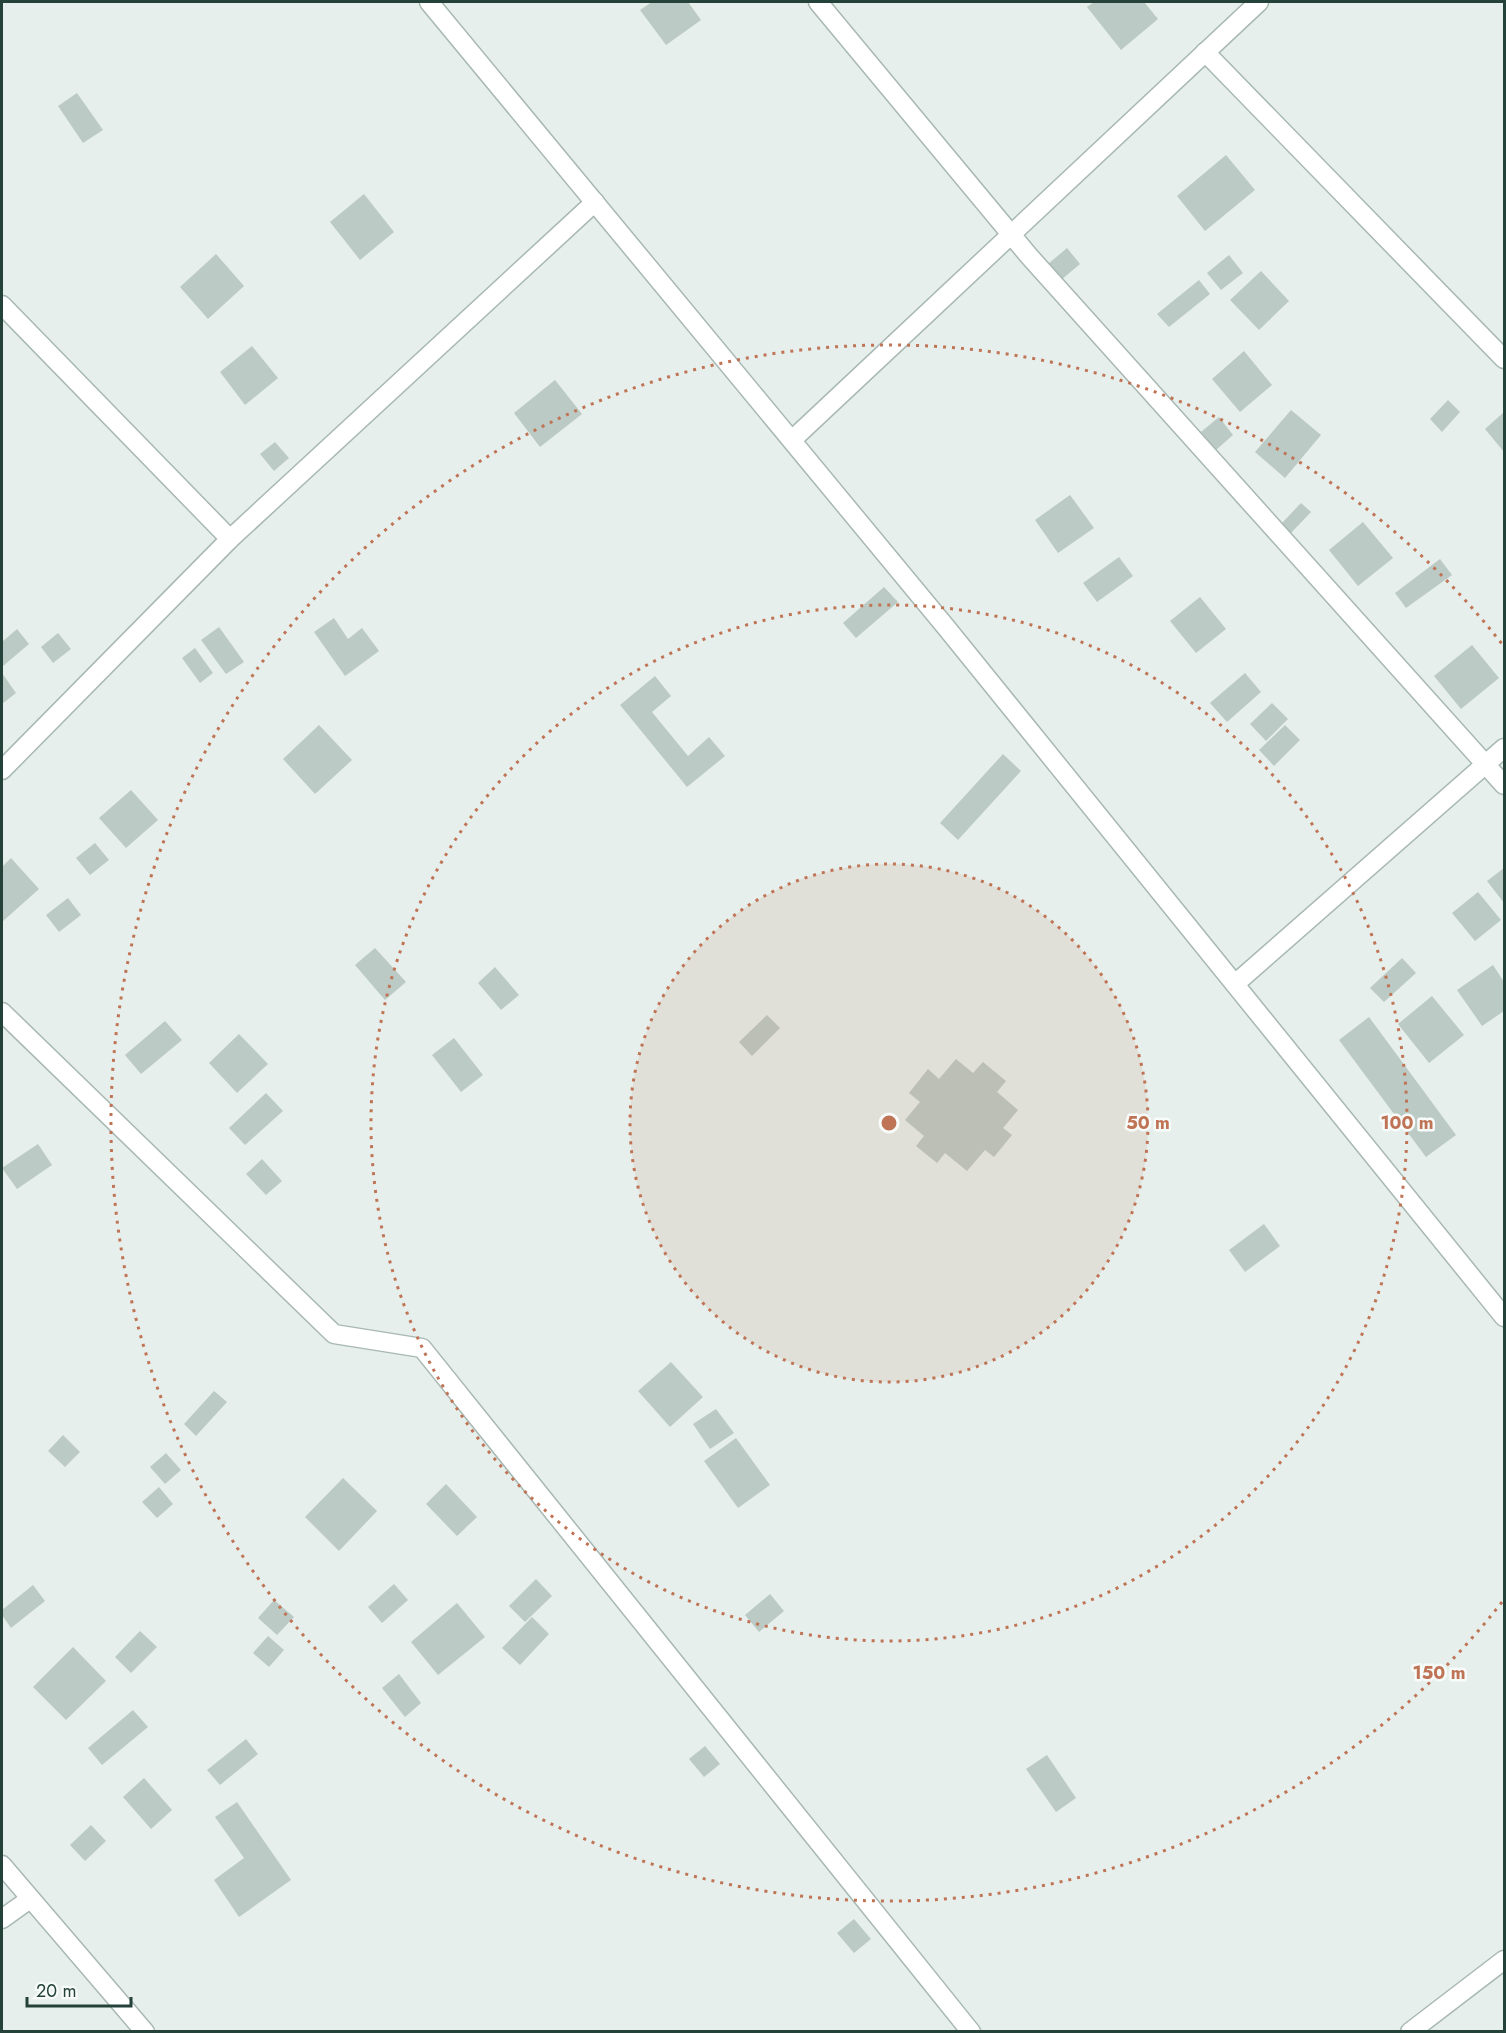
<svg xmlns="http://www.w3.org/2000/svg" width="1506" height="2033" font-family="Jost,sans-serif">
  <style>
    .building { fill: #bbcac4 }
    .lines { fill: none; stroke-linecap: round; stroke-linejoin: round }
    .minor-casing { stroke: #a8b8b2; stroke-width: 21 }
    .minor { stroke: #fff; stroke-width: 18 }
    .ring { fill: none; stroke: #c07456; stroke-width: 3; stroke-dasharray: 3 6 }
    .centre { fill: #c07456; stroke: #f7fbf9; stroke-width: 3 }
    .ring-label { font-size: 18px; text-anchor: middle; font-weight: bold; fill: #c07456; stroke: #f7fbf9; stroke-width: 5; stroke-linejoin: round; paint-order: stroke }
  </style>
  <rect width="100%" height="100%" fill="#e6efeb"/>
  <g class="building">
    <path d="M652,2H688L701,20L666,45L640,10Z"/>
    <path d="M1094,2H1144L1158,19L1121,50L1087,7Z"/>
    <path d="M77,93L103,130L83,143L58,106Z"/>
    <path d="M1226,155L1255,190L1205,231L1177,196Z"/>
    <path d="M364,194L394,232L360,260L330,222Z"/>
    <path d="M1067,248L1080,264L1061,280L1048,264Z"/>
    <path d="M216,254L244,286L208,319L180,287Z"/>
    <path d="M1229,255L1243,273L1221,290L1207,273Z"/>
    <path d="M1261,271L1289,301L1259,330L1230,300Z"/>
    <path d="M1199,280L1210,294L1169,327L1157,314Z"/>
    <path d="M252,346L278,378L245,405L220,372Z"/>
    <path d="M1244,351L1272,385L1240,412L1212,379Z"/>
    <path d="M555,380L582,414L540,447L514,413Z"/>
    <path d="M1448,400L1460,412L1442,432L1430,419Z"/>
    <path d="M1291,410L1321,435L1285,478L1255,452Z"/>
    <path d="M1504,412V452L1485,429Z"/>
    <path d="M1219,417L1233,435L1216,450L1201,432Z"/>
    <path d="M275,442L289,458L274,471L260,454Z"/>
    <path d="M1070,495L1094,528L1058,553L1035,520Z"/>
    <path d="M1301,503L1311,512L1291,533L1281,524Z"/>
    <path d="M1363,522L1393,558L1358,586L1329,550Z"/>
    <path d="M1119,557L1133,576L1097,602L1083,583Z"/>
    <path d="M1440,559L1452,575L1406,608L1395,593Z"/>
    <path d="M884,587L898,602L856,638L843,623Z"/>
    <path d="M1200,597L1226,629L1196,653L1170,621Z"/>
    <path d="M334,618L348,639L362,628L379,651L345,676L314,632Z"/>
    <path d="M219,627L244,662L226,674L201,640Z"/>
    <path d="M17,629L29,644L3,666L2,642Z"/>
    <path d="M58,633L71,649L53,663L41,647Z"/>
    <path d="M1472,645L1499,678L1461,709L1434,676Z"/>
    <path d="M195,648L213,673L200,683L182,658Z"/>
    <path d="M2,673L16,693L2,704Z"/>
    <path d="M1245,673L1261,692L1227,722L1210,703Z"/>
    <path d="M655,676L671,696L652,712L688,756L709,737L725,756L687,787L620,705Z"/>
    <path d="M1272,703L1288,719L1266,741L1250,724Z"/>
    <path d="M319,725L352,760L315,794L283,759Z"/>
    <path d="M1285,725L1300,740L1274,766L1259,750Z"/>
    <path d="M1003,754L1021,771L958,840L940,823Z"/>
    <path d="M131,790L158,820L126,848L99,818Z"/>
    <path d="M95,843L109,860L90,875L76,858Z"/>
    <path d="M11,858L39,889L2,922V867Z"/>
    <path d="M1504,868V903L1487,881Z"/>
    <path d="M1478,892L1501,920L1475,941L1452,913Z"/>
    <path d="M68,898L81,915L59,932L46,915Z"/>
    <path d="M375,948L406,982L385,1000L355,965Z"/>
    <path d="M1402,958L1416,973L1384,1002L1370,988Z"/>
    <path d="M1493,965L1504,982V1011L1482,1026L1457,990Z"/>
    <path d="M495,967L519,995L501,1010L478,983Z"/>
    <path d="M1432,996L1464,1035L1429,1063L1398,1024Z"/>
    <path d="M767,1015L780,1028L752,1056L739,1042Z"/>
    <path d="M1369,1017L1456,1135L1426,1157L1339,1040Z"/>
    <path d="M165,1021L182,1040L141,1074L125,1055Z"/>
    <path d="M239,1034L268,1064L237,1093L209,1063Z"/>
    <path d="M454,1038L483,1075L461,1092L432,1055Z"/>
    <path d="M956,1059L973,1073L983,1062L1006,1081L997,1092L1018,1110L1003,1128L1012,1135L994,1157L985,1150L967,1171L945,1153L937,1163L916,1146L924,1136L905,1120L920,1102L909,1093L928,1069L939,1079Z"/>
    <path d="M266,1093L283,1111L245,1145L229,1128Z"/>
    <path d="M38,1144L52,1165L17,1189L2,1168Z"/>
    <path d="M262,1159L282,1181L266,1195L246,1174Z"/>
    <path d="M1264,1224L1280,1246L1245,1272L1229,1250Z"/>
    <path d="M671,1362L703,1397L670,1427L638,1391Z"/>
    <path d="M214,1391L227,1402L196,1436L184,1424Z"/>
    <path d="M716,1409L734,1433L710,1449L693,1424Z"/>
    <path d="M63,1435L80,1452L65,1467L48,1451Z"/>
    <path d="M736,1438L770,1485L738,1508L704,1461Z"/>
    <path d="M166,1453L181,1470L165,1484L150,1467Z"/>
    <path d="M343,1478L377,1511L339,1551L305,1517Z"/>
    <path d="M446,1484L477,1517L457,1536L426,1504Z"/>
    <path d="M159,1487L173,1504L157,1518L142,1502Z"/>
    <path d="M536,1579L552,1596L525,1622L509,1606Z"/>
    <path d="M394,1584L408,1600L382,1623L368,1607Z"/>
    <path d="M33,1585L45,1601L11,1628L2,1615V1610Z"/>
    <path d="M770,1594L784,1611L759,1632L745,1615Z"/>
    <path d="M274,1600L294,1617L277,1635L258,1618Z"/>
    <path d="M457,1603L485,1637L438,1675L411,1642Z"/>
    <path d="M532,1617L549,1634L520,1665L502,1648Z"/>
    <path d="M140,1631L157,1647L131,1673L115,1657Z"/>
    <path d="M268,1636L284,1650L269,1667L253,1653Z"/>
    <path d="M73,1647L106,1681L66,1720L33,1687Z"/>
    <path d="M399,1674L421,1703L405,1717L382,1688Z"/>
    <path d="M133,1710L148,1727L102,1765L88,1748Z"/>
    <path d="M246,1739L258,1754L220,1785L207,1770Z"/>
    <path d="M705,1746L720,1764L704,1777L689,1759Z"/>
    <path d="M1047,1755L1076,1798L1056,1812L1026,1769Z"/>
    <path d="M144,1778L172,1810L151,1829L123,1797Z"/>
    <path d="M237,1802L291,1880L239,1917L214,1880L244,1858L215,1817Z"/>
    <path d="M91,1825L106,1841L85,1861L70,1845Z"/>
    <path d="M854,1919L871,1939L854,1953L837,1933Z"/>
  </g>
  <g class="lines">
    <g class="minor-casing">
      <g id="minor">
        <path d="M429,2L945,626L1504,1317"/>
        <path d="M818,2L1029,256L1504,785"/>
        <path d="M1205,52L1504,359"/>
        <path d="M2,305L230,539"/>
        <path d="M792,440L1259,2"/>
        <path d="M2,770L230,539L595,202"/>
        <path d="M1235,984L1504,748"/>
        <path d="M2,1012L334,1334L422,1348L971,2032"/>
        <path d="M2,1865L145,2032"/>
        <path d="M2,1919L30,1899"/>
        <path d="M1410,2032L1504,1960"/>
      </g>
    </g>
    <use href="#minor" class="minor"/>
  </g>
  <circle cx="889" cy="1123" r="259" fill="#c07456" fill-opacity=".12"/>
  <g class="ring">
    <circle cx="889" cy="1123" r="259"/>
    <circle cx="889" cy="1123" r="518"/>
    <path d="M1502 1602A778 778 0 1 1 1502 644"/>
  </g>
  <circle cx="889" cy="1123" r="9" class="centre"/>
  <g class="ring-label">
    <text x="1148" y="1129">50 m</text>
    <text x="1407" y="1129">100 m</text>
    <text x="1439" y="1679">150 m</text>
  </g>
  <rect width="1506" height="2033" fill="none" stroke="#24423a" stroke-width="6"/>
  <path d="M27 1997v9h104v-9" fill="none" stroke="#24423a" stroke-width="3"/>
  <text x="36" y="1997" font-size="18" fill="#24423a" stroke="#f7fbf9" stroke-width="4.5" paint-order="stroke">20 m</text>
</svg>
